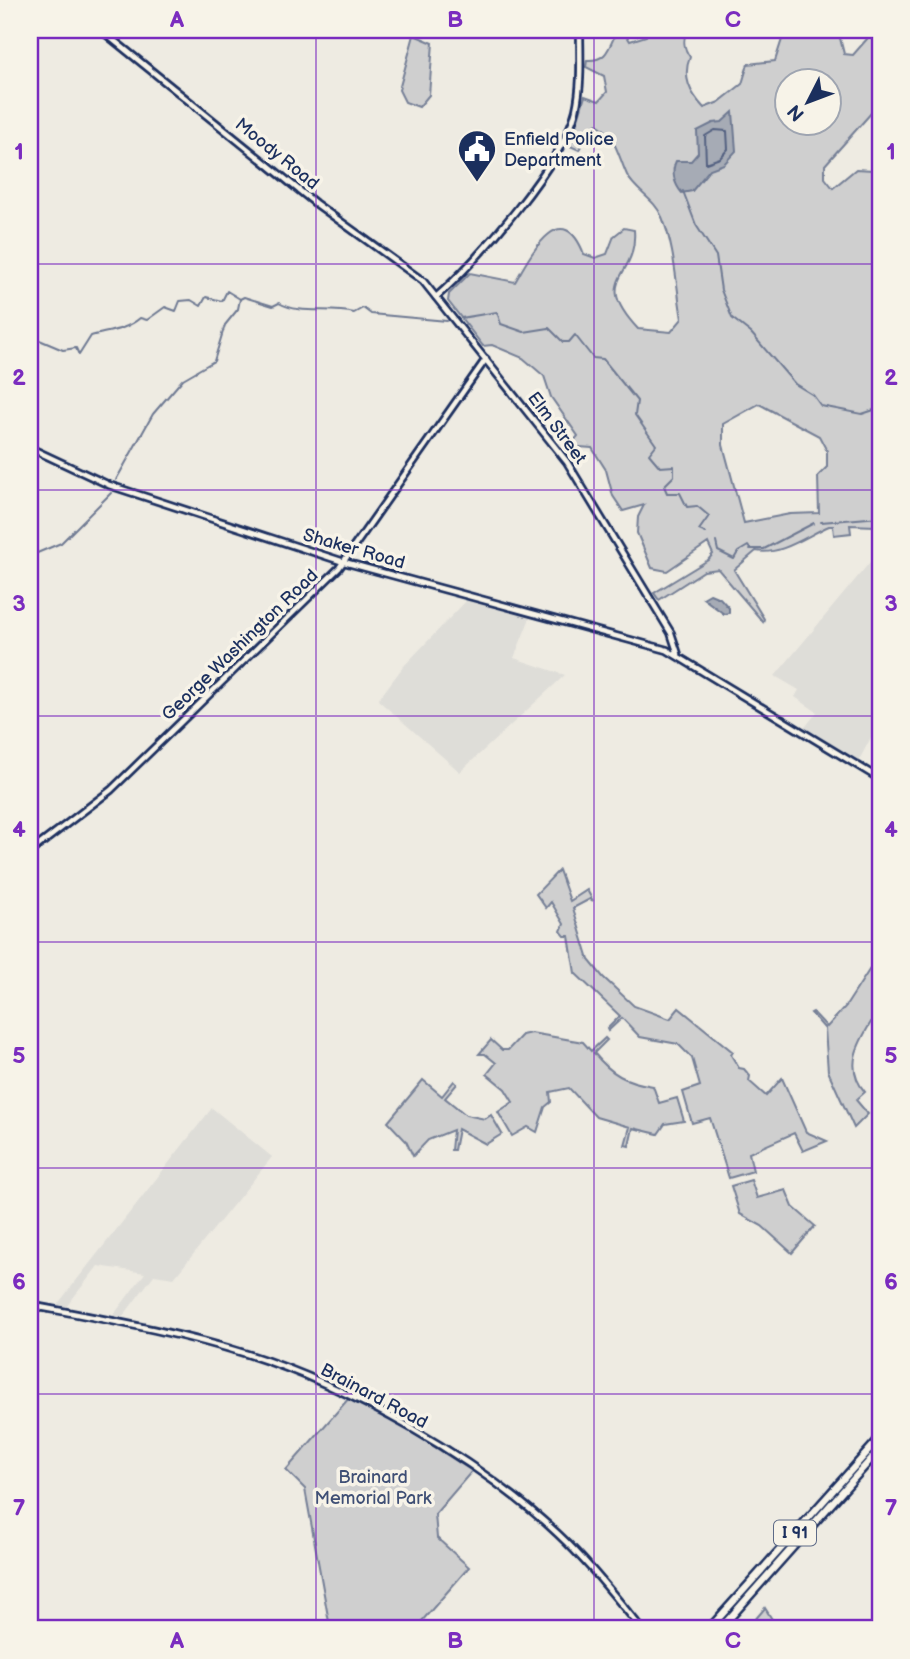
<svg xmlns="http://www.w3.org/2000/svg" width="910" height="1659" font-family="'Balsamiq Sans',sans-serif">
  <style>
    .built { fill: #deddd8 }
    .green { fill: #cfcfcf; stroke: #757f96; stroke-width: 2; fill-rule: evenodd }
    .water { fill: #a6abb5; stroke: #6e7992; stroke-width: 2 }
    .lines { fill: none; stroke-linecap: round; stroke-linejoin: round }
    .shore { stroke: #536181; stroke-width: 2 }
    .stream { stroke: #6e7992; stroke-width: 2 }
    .secondary-casing { stroke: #1b2f5e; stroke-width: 10 }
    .highway-casing { stroke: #1b2f5e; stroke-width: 11 }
    .secondary { stroke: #f7f3e8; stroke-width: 4.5 }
    .highway { stroke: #f7f3e8; stroke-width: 6 }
    .grid { fill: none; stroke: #7b2cbf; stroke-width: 2; stroke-opacity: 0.55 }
    .labels { text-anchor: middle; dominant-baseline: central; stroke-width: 7; stroke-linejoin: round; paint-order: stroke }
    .shield { fill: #f7f3e8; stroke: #5d6a87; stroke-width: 2 }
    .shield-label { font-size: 16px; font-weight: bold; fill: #1b2f5e }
    .poi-label { font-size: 18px; fill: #1b2f5e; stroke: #f7f3e8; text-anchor: start }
    .street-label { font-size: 18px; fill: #1b2f5e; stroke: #f7f3e8 }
    .park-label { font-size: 18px; fill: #3f4f75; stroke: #f7f3e8 }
    .neatline { fill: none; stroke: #7b2cbf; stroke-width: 2.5 }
    .grid-label { font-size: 23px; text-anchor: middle; font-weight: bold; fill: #7b2cbf }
  </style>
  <rect width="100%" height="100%" fill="#eeebe2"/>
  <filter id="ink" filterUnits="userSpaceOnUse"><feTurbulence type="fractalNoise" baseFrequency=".0143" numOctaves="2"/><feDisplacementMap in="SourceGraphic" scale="14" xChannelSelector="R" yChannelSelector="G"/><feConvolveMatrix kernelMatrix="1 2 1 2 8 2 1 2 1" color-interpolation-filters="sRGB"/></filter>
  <g filter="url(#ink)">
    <g class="built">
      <path d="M880,550V730L876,728L858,762L803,730L817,712L795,697L799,690L775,676Z"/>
      <path d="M467,600L530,618L514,658L565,675L460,772L378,700L403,667Z"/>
      <path d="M212,1108L272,1157L174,1278L154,1275L121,1319L112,1317L145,1273L98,1266L66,1307L57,1305Z"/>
    </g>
    <g class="green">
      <path d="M613,30H623L630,41L646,36L647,30H688C682,39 684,49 690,57C682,77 690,93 704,108L719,102L742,84L748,64L775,61L785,30H838L844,54L853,55L867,39L868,30H880V103L825,165V178L833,188L856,169L873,170L880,163V530L876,526L850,525L851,533L834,535L833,526H829C806,536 781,556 756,551L734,570L764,619L763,622L718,569L704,571L659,600L654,593L708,560L713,554L708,543L667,571L652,568L637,533L638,517L644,505L623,511L613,496L606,470L592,448L579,447L570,453L567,449L578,436L551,397L544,376L523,358L492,345L483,346L448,301L449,294L470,273L515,282C530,256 561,195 584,254L595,258L607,254L614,236L624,228L634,230C638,280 590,277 638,329L671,332L682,319C676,285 675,248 662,217C655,199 635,191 627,175C619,158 615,134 597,124L588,131L579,150L570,146L585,96L599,101L607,92L604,76L586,67L587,60C605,61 608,51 615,35ZM788,80H830V122H788ZM759,404L819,436L827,451V467L818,476L819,513L790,514L744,523L723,445V424Z"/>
      <path d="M414,35L433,43L429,95L419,107L405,102L399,90Z"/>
      <path d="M559,870L570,901L587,890L593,901L590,899L573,908L589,960L603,977L634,1006L670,1019L679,1008L733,1052L731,1055L739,1068L744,1069L750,1076L749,1081L766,1096L782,1078L806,1132L827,1141L803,1151L794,1133L749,1153L753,1171L729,1178L710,1118L692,1123L683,1092L700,1086L692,1058L678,1044L640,1037L622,1018L608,1031L607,1029L620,1016L575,973L569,936H565L561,931L564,924L551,902L546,908L536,894Z"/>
      <path d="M873,964L880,970V1016L876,1014C861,1039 842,1065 865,1092L856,1100L868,1114L854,1128L828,1071L825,1029L811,1013L813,1012L827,1027L846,1006Z"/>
      <path d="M531,1033L583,1042L591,1051L605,1038L607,1040L594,1053C612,1075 626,1082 653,1086L659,1103L677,1098L684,1121L665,1124L658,1134L633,1128L629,1146L625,1145L630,1127L596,1117L569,1088L550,1092L551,1102L545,1107L537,1132L528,1127L512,1136L498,1112L513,1102L505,1089L487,1074L496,1063L485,1054H479L491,1040L502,1050H508L522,1035Z"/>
      <path d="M423,1080L442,1096L454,1081L457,1084L445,1098L466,1115L485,1119L491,1115L502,1134L486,1144L458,1129L454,1150H451L453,1130L428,1140L413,1156L406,1141L388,1122Z"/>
      <path d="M751,1180L757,1198L786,1190L793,1207L815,1226L792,1253L762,1226L740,1214L731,1186Z"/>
      <path d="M349,1398L402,1426L472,1471L435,1514L437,1538L469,1567L415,1629H334L329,1622L305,1489L286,1470Z"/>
      <path d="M765,1608L778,1629H747Z"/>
    </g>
    <g class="water">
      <path d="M733,112L736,151L724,164L710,169L692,191L682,193C674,184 671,171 676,161H691L698,153L697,131L713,123L722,122Z"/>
      <path d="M710,594L720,598L729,608V613L724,614L703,598Z"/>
    </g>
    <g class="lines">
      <path class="shore" d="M715,130L727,131L728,149L720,158L706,163L705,136Z"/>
      <g class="stream">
        <path d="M683,191L696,225L716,256L721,290L732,318L751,333L795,384L813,395L821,406L862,414L880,408"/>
        <path d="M461,318L497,312L501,324L524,332L549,328L563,342H569L575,335L593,358L603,359L637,401L635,415L656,445L649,454L660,467L674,466V476L664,486L667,493H680L687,507L697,506L709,516L699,530L706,533"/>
        <path d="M30,336L63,350L76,348L79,355L91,336C109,331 126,330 140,318L147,320L165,307L176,311L180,301L191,300L201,306L206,297L222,301L227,291L240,299L244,297L273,306L279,303C300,315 329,307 354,313L363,308L371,314L447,321"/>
        <path d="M116,480L153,414L183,379L214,361L225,325L238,309L240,299"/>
        <path d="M821,522L880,517"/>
        <path d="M716,542L718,551L734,559L738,552L748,546L750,549H764L814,523"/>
        <path d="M30,556L61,543L111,493"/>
      </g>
      <g class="secondary-casing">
        <g id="secondary">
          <path d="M101,30L315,203L423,281L567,462L671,633L678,654"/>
          <path d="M436,297C477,262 564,161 576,110C582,84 580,56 580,30"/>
          <path d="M30,448L109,485L344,562L667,650L880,779"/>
          <path d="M30,852L111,790L339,568L486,359"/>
          <path d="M30,1305C102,1319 177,1332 247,1354C351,1387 478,1459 558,1534C589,1563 615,1597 642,1629"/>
        </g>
      </g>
      <g class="highway-casing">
        <g id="highway">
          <path d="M709,1629L880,1438"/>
          <path d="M720,1629L880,1449"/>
        </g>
      </g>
      <use href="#secondary" class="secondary"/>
      <use href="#highway" class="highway"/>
    </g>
  </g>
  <path class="grid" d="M316,30V1629M594,30V1629M30,264H880M30,490H880M30,716H880M30,942H880M30,1168H880M30,1394H880"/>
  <defs>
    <g id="civic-pin" transform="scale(2.0125)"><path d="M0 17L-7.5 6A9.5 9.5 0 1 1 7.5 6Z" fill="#1b2f5e" stroke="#f7f3e8"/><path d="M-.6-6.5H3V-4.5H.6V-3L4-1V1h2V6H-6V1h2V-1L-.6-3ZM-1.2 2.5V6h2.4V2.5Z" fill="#fff"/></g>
  </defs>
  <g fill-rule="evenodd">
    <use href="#civic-pin" x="477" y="149"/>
  </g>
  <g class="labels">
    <rect class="shield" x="774" y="1520.5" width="42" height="25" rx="5"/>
    <g class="shield-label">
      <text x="795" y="1533">I 91</text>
    </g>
    <g class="poi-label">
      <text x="504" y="139">Enfield Police<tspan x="504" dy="21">Department</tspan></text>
    </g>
    <g class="street-label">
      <text transform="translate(277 154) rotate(39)">Moody Road</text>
      <text transform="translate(557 428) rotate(53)">Elm Street</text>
      <text transform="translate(354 549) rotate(16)">Shaker Road</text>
      <text transform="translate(240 645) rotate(-44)">George Washington Road</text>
      <text transform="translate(374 1396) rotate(28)">Brainard Road</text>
    </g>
    <g class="park-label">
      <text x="373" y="1477">Brainard<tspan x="373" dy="21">Memorial Park</tspan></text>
    </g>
  </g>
  <rect width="910" height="1659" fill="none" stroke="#f7f3e8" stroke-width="77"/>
  <g transform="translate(808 102) rotate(228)"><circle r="33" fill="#f7f3e8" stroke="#9fa5b1" stroke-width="2"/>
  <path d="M0-5L12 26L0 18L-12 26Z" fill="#1b2f5e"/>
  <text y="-10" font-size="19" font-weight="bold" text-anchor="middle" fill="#1b2f5e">N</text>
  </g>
  <rect x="38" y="38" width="834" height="1582" class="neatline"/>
  <g class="grid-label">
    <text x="177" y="27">A</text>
    <text x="455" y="27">B</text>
    <text x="733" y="27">C</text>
    <text x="19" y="159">1</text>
    <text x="891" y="159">1</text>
    <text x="19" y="385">2</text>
    <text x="891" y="385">2</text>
    <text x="19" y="611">3</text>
    <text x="891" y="611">3</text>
    <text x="19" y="837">4</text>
    <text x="891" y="837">4</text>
    <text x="19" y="1063">5</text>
    <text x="891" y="1063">5</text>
    <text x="19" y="1289">6</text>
    <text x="891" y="1289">6</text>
    <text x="19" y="1515">7</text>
    <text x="891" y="1515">7</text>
    <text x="177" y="1648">A</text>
    <text x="455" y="1648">B</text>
    <text x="733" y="1648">C</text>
  </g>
</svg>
